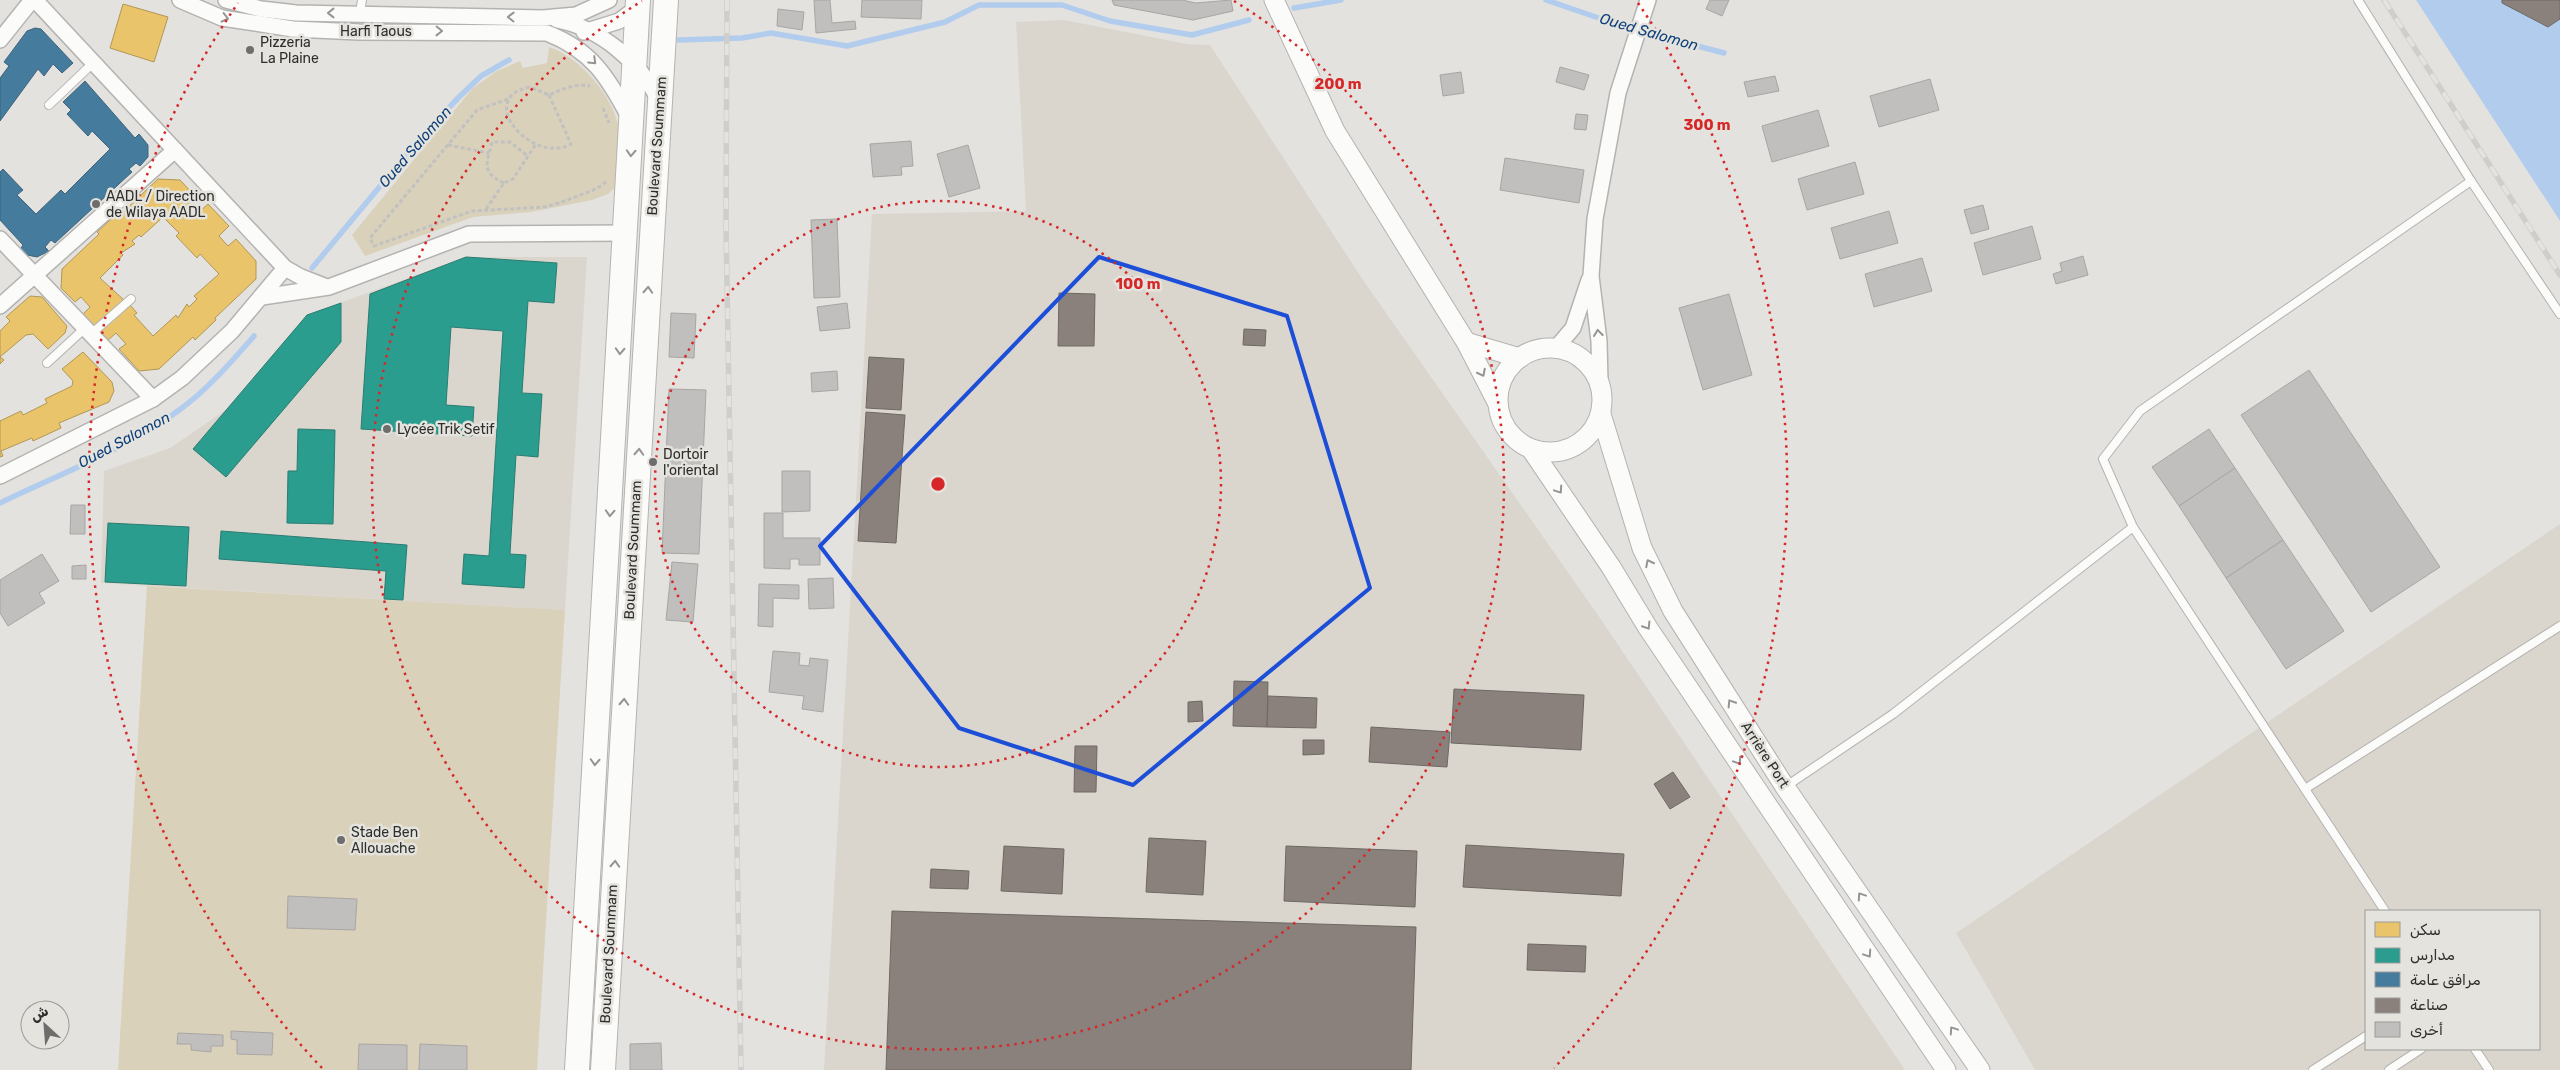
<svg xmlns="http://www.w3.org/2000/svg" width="2560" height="1070" font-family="Rubik,'Noto Naskh Arabic',sans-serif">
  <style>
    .built { fill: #dad6ce; fill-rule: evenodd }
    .green { fill: #dad1bb }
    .water { fill: #b2ccee }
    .homes { fill: #e9c46a; stroke: #b19757 }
    .schools { fill: #2a9d8f; stroke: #2b7c71 }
    .public { fill: #457b9d; stroke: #3e647b }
    .industry { fill: #8a817c; stroke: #6e6864 }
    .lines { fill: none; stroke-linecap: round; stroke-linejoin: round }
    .stream { stroke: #b2ccee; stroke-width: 5.5 }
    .building { fill: #c1bfbd; stroke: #a8a6a4 }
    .service-casing { stroke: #b5b3b1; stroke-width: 10 }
    .minor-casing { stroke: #b5b3b1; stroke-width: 18 }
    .tertiary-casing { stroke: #b5b3b1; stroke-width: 21 }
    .primary-casing { stroke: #b5b3b1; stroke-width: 26 }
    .path { stroke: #c1c1c0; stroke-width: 3; stroke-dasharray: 4 2.5; stroke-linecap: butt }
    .service { stroke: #fbfbfa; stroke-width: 8 }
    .minor { stroke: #fbfbfa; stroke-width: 15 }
    .tertiary { stroke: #fbfbfa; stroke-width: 19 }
    .primary { stroke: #fbfbfa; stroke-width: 24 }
    .rail-casing { stroke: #cececc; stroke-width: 5.5 }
    .rail { stroke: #e5e3de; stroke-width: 4; stroke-dasharray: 11; stroke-linecap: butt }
    .oneway { stroke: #949493 }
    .marked { fill: none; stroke: #1d4ed8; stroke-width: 4; stroke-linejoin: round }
    .ring { fill: none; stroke: #d62828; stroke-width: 2.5; stroke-dasharray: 2.5 5 }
    .poi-dot { fill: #6e6d6b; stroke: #e5e3de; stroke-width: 2 }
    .labels { text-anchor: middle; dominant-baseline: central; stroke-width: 5; stroke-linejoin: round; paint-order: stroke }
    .street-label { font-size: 14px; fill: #2e2e2c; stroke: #e5e3de }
    .poi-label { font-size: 14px; fill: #2e2e2c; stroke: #e5e3de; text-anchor: start }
    .water-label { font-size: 15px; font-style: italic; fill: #0e407b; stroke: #e5e3de }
    .centre { fill: #d62828; stroke: #e5e3de; stroke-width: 2.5 }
    .ring-label { font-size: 15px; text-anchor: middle; font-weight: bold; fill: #d62828; stroke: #e5e3de; stroke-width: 5; stroke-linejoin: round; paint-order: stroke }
  </style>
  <rect width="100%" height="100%" fill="#e4e2df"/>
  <g class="built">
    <path d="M1064,20L1187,44L1210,45L1363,280L1600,618L1905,1070H824L872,214L1026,211L1016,22Z"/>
    <path d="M466,257H587L565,610L101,583L104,471L170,448L227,409L307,315Z"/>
    <path d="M2560,524V1070H2035L1956,933ZM2366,911H2539V1049H2366Z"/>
  </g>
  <g class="green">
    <path d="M549,47C581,58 613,96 619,129C623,146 618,169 617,186L608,194L592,200L531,212L473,217L365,256L352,235L472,89L495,72L520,61L523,68L547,63Z"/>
    <path d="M147,586L565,610L537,1070H118Z"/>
  </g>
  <path class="water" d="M2416,0H2560V221Z"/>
  <g class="homes">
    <path d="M123,4L168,17L154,62L110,48Z"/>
    <path d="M158,179L180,180L195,196L188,202L198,213L208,204L229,226L219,236L228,246L236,239L256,261V279L215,318L216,320L195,340L193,337L159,369L139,371L119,349L126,344L116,333L107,341L98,332L130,305L137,313L134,315L153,336L176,315L178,318L187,304L189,307L197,299L194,296L219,274L200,254L197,258L176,236L179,233L163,217L141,237L139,235L132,241L135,244L121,253L123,255L100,278L125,301L94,327L82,315L90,307L81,297L75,302L61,288L62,269L99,234L97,232L120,211L122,213Z"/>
    <path d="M30,296L42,297L67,326L65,333L48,349L33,334L26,335L0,357L4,360L0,364V331L10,321L6,317Z"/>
    <path d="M83,352L112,382L114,391L109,402L59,423L61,428L33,441L32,438L1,451L3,456L0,457V421L21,411L23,415L47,403L45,399L72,386L73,381L62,369Z"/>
  </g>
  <g class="schools">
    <path d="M466,257L557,263L554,303L528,301L522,393L542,394L538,457L516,455L510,554L526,555L524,588L462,584L464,554L489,556L503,331L451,327L446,405L474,407L472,436L361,429L370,294Z"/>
    <path d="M341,303V342L226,477L193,449L307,315Z"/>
    <path d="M298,429L335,430L333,524L287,523L288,471H297Z"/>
    <path d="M108,523L189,527L186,586L105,582Z"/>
    <path d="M221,531L407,545L403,600L384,599L386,571L219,559Z"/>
  </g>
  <g class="public">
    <path d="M35,28L41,29L73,63L62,73L53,64L44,76L38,69L0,121V78L9,66L4,62L27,31Z"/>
    <path d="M85,81L135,138L139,134L148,145V157L140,166L136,163L129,169L132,172L55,243L51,240L45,247L49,251L37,257L27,255L20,250L23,245L0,220V172L3,169L23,190L17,195L36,214L61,190L65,194L110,149L92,131L88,136L67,114L71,110L63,102Z"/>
  </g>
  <g class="industry">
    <path d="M2502,0H2560V19L2548,27L2502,3Z"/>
    <path d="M1059,293L1095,294L1094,346H1058Z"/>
    <path d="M1244,329L1266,330L1265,346L1243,345Z"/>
    <path d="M869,357L904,359L901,410L866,408Z"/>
    <path d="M866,412L905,415L896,543L858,541Z"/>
    <path d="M1234,681L1268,682L1267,727L1233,726Z"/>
    <path d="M1454,689L1584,695L1581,750L1451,743Z"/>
    <path d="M1268,696L1317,698L1316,728L1267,727Z"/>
    <path d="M1202,701L1203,721L1188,722V702Z"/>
    <path d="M1371,727L1450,732L1447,767L1369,762Z"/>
    <path d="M1303,740H1324V754L1303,755Z"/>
    <path d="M1075,746H1097L1096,792H1074Z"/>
    <path d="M1673,772L1690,797L1670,809L1654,784Z"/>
    <path d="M1149,838L1206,841L1203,895L1146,892Z"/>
    <path d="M1466,845L1624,854L1621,896L1463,887Z"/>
    <path d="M1004,846L1064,849L1062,894L1001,891Z"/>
    <path d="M1286,846L1417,851L1415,907L1284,901Z"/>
    <path d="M931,869L969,871L968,889L930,888Z"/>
    <path d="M892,911L1416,927L1411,1070H886Z"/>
    <path d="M1528,944L1586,946L1585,972L1527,970Z"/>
  </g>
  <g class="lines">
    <g class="stream">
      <path d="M1546,0L1622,26L1724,53"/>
      <path d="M1294,8L1341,0"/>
      <path d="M679,40L742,38L771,33L847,46L945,22L979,5H1062L1110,21L1192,35L1249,20"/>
      <path d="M312,268L416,143L459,97L481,76L509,60"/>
      <path d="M0,503C60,474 129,448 182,408C209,388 232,361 254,336"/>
    </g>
  </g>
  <g class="building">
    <path d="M814,0H830L832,23L855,21L856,29L816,33Z"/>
    <path d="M862,0H922L921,19L861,17Z"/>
    <path d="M1112,0H1182L1196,3L1231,0L1233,11L1193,20L1114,5Z"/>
    <path d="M1710,0H1729L1722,16L1706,9Z"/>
    <path d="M778,9L804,12L802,30L777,26Z"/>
    <path d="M1560,67L1589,75L1584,90L1556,82Z"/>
    <path d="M1461,72L1464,93L1443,96L1440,75Z"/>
    <path d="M1775,76L1779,91L1748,97L1744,82Z"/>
    <path d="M1930,79L1939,110L1879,127L1870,96Z"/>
    <path d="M1818,110L1829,146L1772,162L1762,126Z"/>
    <path d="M1576,114L1588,115L1586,130L1574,129Z"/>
    <path d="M911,141L913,166L901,167L902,175L873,177L870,144Z"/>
    <path d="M968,145L980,188L949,197L937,154Z"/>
    <path d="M1505,158L1584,170L1579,203L1500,190Z"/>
    <path d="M1855,162L1864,194L1807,210L1798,179Z"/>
    <path d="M1983,205L1989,229L1971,234L1964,210Z"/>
    <path d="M1889,211L1898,243L1840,259L1831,228Z"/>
    <path d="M837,219L840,297L814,298L811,220Z"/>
    <path d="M2032,226L2041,259L1983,275L1974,243Z"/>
    <path d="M2083,256L2088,275L2056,284L2053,274L2062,271L2060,263Z"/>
    <path d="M1922,258L1932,291L1874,307L1865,274Z"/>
    <path d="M1729,294L1752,375L1703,390L1679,308Z"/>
    <path d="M847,303L850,328L820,331L817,307Z"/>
    <path d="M671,313L696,314L694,358L669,357Z"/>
    <path d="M2309,370L2440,567L2371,612L2241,415Z"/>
    <path d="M837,371L838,390L812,392L811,373Z"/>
    <path d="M669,389L706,390L699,554L662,553Z"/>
    <path d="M2209,429L2235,468L2179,506L2152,467Z"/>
    <path d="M2235,468L2283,540L2226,578L2179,506Z"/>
    <path d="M782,471H810V511L782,512Z"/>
    <path d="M71,505H85V534H70Z"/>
    <path d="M764,513H783V538H820V565H799V559H790V569L764,568Z"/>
    <path d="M2283,540L2344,631L2286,669L2226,578Z"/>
    <path d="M42,554L59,581L39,593L45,603L8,626L0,613V580Z"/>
    <path d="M672,562L698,564L693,622L666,620Z"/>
    <path d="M86,565V579H72V566Z"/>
    <path d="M833,578L834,608L809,609L808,579Z"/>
    <path d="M759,584L799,585V599L773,598V627L758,626Z"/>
    <path d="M773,651L800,653L799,665L809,666L810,658L828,660L823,712L802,709L804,696L769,692Z"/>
    <path d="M288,896L357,899L355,930L287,928Z"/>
    <path d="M231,1031L273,1033L272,1055L237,1054V1040L231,1039Z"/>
    <path d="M178,1033L223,1035V1046H211V1052L191,1050V1044H177Z"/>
    <path d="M661,1043L662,1070H630V1044Z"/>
    <path d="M359,1044L407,1045V1070H358Z"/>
    <path d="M420,1044L467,1046V1070H419Z"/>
  </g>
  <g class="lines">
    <g class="service-casing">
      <g id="service">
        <path d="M2358,0L2471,181"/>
        <path d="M360,13L362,0"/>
        <path d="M49,105L93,63"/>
        <path d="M90,335L131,299"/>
        <path d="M47,363L84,329"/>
        <path d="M1785,787L1893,714L2133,527"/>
        <path d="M2305,789L2560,626"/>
        <path d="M2385,911L2133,527L2103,459L2140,411L2471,181L2560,314"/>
        <path d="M2475,1049L2489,1070"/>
        <path d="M2313,1070L2366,1036"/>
        <path d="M2389,1070L2421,1049"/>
      </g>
    </g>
    <g class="minor-casing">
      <g id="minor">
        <path d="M180,0L222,18L293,29L359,32L547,33C591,50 608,77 629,117"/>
        <path d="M226,0L261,9L296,13L543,18L576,15L609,0"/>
        <path d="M557,20C600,28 639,61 659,100"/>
        <path d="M584,32L619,21L641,5"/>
        <path d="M0,40L32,0"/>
        <path d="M0,239L153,399"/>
        <path d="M285,268L301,277L324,286"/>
        <path d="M262,297L329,287L469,234L627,233"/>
        <path d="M0,306L175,150"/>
        <path d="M1556,348L1573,328L1589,280"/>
        <path d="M1600,382L1599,341L1591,276L1595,219L1618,93L1648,0"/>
        <path d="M0,476L153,399L182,378L232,331L285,268L35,0"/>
      </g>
    </g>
    <g class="tertiary-casing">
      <g id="tertiary">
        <path d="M1274,0L1335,131L1466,342L1498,404"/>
        <path d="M1466,342L1520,358"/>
        <circle cx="1550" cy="400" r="52"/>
        <path d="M1601,414L1642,548L1673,611L1785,787L1980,1070"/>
        <path d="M1531,449L1611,567L1648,628L1946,1070"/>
      </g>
    </g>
    <g class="primary-casing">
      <g id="primary">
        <path d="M577,1070L638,0"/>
        <path d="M603,1070L666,0"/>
      </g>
    </g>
    <g class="path">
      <path d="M549,95L571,144C533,166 473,98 530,87L549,95C563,89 575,83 590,86"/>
      <path d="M508,99L477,110L370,238L374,246L472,211L544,207L559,203L591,191L603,185L607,180"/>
      <path d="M603,108L609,123"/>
      <path d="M448,145L489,153"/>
      <path d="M504,183C480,172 487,163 492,142H510L528,156"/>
      <path d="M486,209L504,183L513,179L536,144"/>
    </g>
    <use href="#service" class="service"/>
    <use href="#minor" class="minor"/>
    <use href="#tertiary" class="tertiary"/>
    <use href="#primary" class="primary"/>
    <g class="rail-casing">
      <g id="rail">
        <path d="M727,0L726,226L741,1070"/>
        <path d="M2384,0L2560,275"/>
      </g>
    </g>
    <use href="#rail" class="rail"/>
  </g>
  <defs><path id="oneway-chevron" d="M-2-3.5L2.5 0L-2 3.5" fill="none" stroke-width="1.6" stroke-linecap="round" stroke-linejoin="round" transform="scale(1.25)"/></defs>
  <g class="oneway">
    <use href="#oneway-chevron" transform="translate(331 13) rotate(180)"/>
    <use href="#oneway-chevron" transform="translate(511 17) rotate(-179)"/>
    <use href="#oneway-chevron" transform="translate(225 18) rotate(14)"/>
    <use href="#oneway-chevron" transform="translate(439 31) rotate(1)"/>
    <use href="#oneway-chevron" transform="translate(593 61) rotate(44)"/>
    <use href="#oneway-chevron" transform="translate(631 153) rotate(93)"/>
    <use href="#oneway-chevron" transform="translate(648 290) rotate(-87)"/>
    <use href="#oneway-chevron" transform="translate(1598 333) rotate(-97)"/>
    <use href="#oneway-chevron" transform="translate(620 351) rotate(93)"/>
    <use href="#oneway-chevron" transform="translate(1482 373) rotate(63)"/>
    <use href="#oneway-chevron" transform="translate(639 452) rotate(-87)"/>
    <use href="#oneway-chevron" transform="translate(1559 490) rotate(56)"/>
    <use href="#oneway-chevron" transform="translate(610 513) rotate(93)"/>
    <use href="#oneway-chevron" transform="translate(1649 563) rotate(-117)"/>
    <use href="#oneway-chevron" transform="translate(1647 626) rotate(58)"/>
    <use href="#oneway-chevron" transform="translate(624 702) rotate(-87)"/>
    <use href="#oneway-chevron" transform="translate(1731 703) rotate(-122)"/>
    <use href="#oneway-chevron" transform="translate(1738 761) rotate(56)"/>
    <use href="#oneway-chevron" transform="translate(595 762) rotate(93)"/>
    <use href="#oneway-chevron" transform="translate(615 864) rotate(-87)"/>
    <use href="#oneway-chevron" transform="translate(1861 896) rotate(-124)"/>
    <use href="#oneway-chevron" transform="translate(1868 954) rotate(56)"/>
    <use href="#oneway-chevron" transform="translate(1953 1030) rotate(-124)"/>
  </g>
  <path class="marked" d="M1099,257L1287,316L1370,588L1133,785L959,728L820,546Z"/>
  <g class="ring">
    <circle cx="938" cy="484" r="283"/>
    <path d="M1234 1A566 566 0 1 1 642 1"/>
    <path d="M322 1068A849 849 0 0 1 238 3M1638 3A849 849 0 0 1 1554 1068"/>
  </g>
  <g class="poi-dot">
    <circle cx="250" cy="50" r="5"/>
    <circle cx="96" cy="204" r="5"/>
    <circle cx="387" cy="429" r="5"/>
    <circle cx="653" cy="462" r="5"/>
    <circle cx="341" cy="840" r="5"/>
  </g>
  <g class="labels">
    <g class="street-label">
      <text x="376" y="31">Harfi Taous</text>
      <text transform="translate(657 146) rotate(-86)">Boulevard Soummam</text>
      <text transform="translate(633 550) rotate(-87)">Boulevard Soummam</text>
      <text transform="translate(1765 755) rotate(57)">Arrière Port</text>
      <text transform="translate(609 954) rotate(-87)">Boulevard Soummam</text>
    </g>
    <g class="poi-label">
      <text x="260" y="42">Pizzeria<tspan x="260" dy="16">La Plaine</tspan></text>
      <text x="106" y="196">AADL / Direction<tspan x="106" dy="16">de Wilaya AADL</tspan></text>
      <text x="397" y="429">Lycée Trik Setif</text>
      <text x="663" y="454">Dortoir<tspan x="663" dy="16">l'oriental</tspan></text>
      <text x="351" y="832">Stade Ben<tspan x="351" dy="16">Allouache</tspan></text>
    </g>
    <g class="water-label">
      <text transform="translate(1649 32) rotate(16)">Oued Salomon</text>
      <text transform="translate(415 147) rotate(-49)">Oued Salomon</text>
      <text transform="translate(124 440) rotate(-28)">Oued Salomon</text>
    </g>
  </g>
  <circle cx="938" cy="484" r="8" class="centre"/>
  <g class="ring-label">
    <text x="1338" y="89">200 m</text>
    <text x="1707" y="130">300 m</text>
    <text x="1138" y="289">100 m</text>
  </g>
  <rect x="2365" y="910" width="175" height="140" fill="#e5e3de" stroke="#9c9b97"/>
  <rect x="2375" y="922" width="25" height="15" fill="#e9c46a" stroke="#9c9b97"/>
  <text x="2410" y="935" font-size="15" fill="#2e2e2c">سكن</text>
  <rect x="2375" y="948" width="25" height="15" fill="#2a9d8f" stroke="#9c9b97"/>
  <text x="2410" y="960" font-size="15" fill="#2e2e2c">مدارس</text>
  <rect x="2375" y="972" width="25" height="15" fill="#457b9d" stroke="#9c9b97"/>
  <text x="2410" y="985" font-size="15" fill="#2e2e2c">مرافق عامة</text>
  <rect x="2375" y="998" width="25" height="15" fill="#8a817c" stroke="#9c9b97"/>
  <text x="2410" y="1010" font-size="15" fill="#2e2e2c">صناعة</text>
  <rect x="2375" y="1022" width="25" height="15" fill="#c1bfbd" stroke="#9c9b97"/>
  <text x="2410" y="1035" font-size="15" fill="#2e2e2c">أخرى</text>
  <g transform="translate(45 1025) rotate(334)"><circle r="24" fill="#e5e3de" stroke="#9c9b97"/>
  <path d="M0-4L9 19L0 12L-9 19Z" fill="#6e6d6b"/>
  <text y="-8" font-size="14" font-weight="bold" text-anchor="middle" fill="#2e2e2c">ش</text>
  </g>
</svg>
